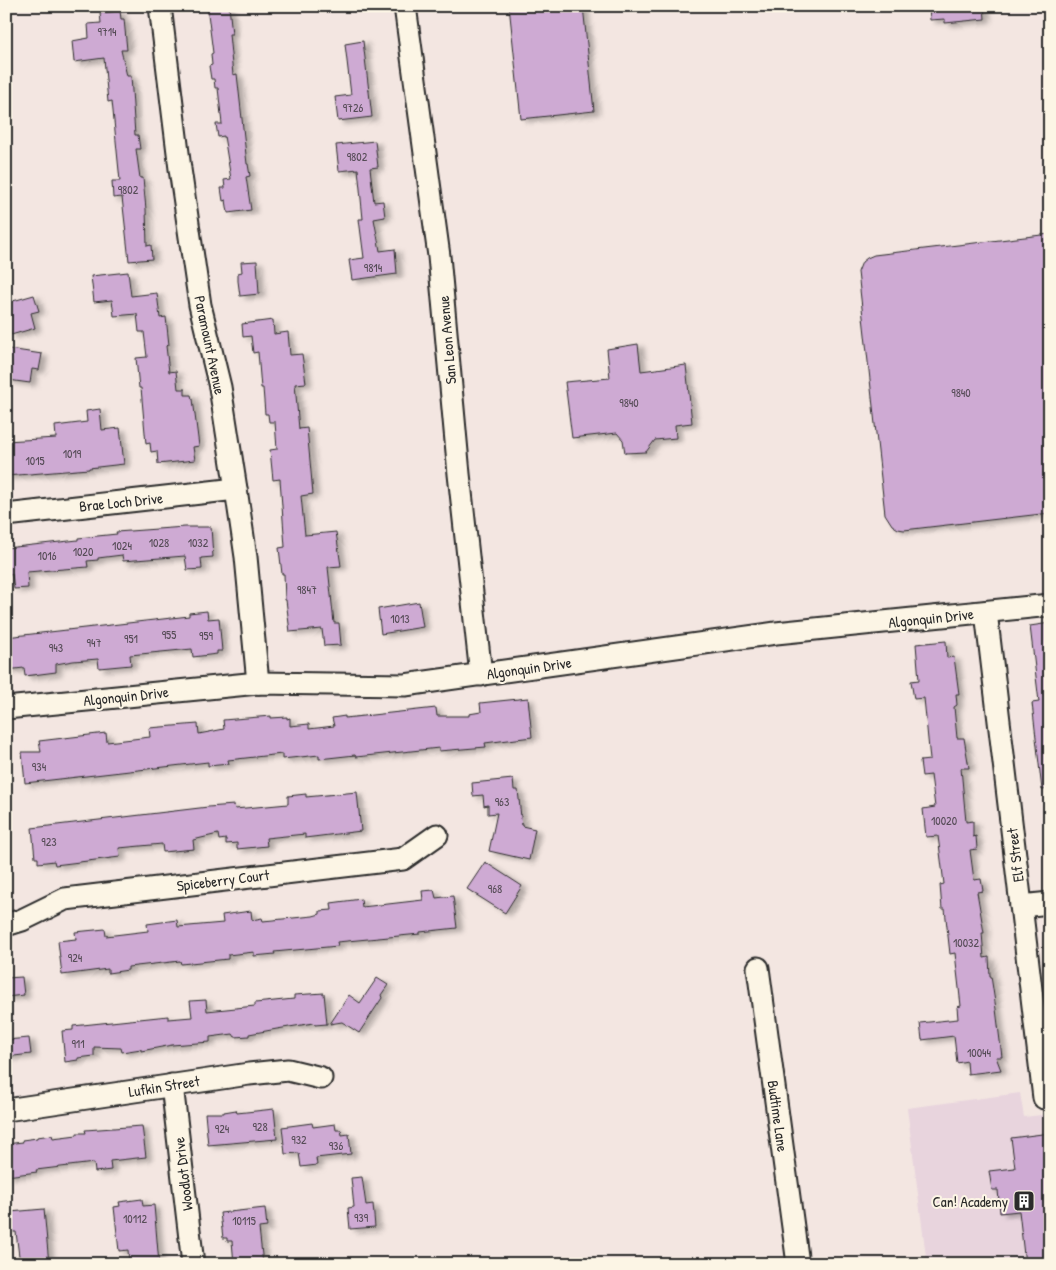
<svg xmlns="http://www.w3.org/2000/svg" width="1056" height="1270" font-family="'Patrick Hand',sans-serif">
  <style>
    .built { fill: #e8d4dd }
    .building { fill: #ceaad3; stroke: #2b2b2b; filter: url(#shadow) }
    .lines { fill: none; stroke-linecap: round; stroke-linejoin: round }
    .minor-casing { stroke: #2b2b2b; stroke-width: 25 }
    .minor { stroke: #fcf5e5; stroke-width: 21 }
    .labels { text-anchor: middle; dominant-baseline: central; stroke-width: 4; stroke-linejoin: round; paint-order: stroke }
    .number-label { font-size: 12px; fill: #544b55 }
    .street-label { font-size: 15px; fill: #2b2b2b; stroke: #fcf5e5 }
    .poi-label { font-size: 15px; fill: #2b2b2b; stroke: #fcf5e5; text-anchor: end }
  </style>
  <defs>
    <filter id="shadow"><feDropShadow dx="5.5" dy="3" stdDeviation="2.5" flood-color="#0004"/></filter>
  </defs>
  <rect width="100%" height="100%" fill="#f3e6e1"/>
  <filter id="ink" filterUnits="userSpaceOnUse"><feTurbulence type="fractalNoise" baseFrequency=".02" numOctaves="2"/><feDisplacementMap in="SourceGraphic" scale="10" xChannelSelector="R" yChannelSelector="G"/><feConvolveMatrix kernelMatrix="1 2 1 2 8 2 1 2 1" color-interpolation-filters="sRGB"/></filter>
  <g filter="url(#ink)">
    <path class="built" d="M1020,1093L1024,1117L1050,1114V1264H927L907,1108Z"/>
    <g class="building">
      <path d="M207,6H229L232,34H229L233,75L237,74L247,164H248L250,176L246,177L251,210L228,213L226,200L223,201L221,188H225L224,180L231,179L224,136L218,137L216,124H222L218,88H215L214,79H211L209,66L212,65L211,54L213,53Z"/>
      <path d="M509,6H583L594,111L521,119Z"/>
      <path d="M929,6H984L985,19L945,23V19L930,20Z"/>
      <path d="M120,11L121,19H124L127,50H121L127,76H131L135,135H138L140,149H136L140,178H143L146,209L147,246L151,245L152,259L129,261L122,197L113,198L112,181H120L112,101L108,102L104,58L74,62L72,41L89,38L88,24L101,23L100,13Z"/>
      <path d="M363,41L372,117L338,121L335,97L351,95L345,44Z"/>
      <path d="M375,141L378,167L370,168L374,202L383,201L385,217L374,219L380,251L395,249L397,274L352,280L349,260L364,258L359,219H363L358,169L339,171L336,145Z"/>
      <path d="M1050,234V513L904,530L898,529L892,525L885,514L858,272L862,262L867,258L874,255Z"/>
      <path d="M257,261L259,294L240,296L238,281V273L242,272L241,262Z"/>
      <path d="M128,272L131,296L157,293L160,318L166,317L169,345L166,346L169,372L176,371L178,389H185V395H191L192,399H193L199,446L193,447L195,460L158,464L157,451L151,452L150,443L146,444L141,388H139L136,358L147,357L144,332H139L137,314L114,316L112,300L94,302L91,276Z"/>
      <path d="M34,295L39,311L31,313L35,328L11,335L6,320V303Z"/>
      <path d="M273,320L274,334L288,332L290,355L302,354L306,383L295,384L299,429L307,428L313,494L301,496L305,535L336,532L341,566L328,567L334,623H339L341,645L324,646L322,629L290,632L286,600H285L284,574H282L279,548L285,547L280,479L273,480L270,450L277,449L275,422H269L268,414H265L263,388H261L258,352L253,353L251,336L243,337L242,324Z"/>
      <path d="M638,344L641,371L686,365L692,423L675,425L676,438L655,440L646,452L625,453L623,440L617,433L572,438L565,382L610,378L607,349Z"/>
      <path d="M9,349L42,354L39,370L32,369L30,383L8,380L9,368L6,367Z"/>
      <path d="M100,409L102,430L120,428L124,464L89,468V469L6,476V441L56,438L55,426L87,422L86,411Z"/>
      <path d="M185,527H211L213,557L201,558L202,569L187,570L185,556L123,561L122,555L98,558V560L87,561L88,567L27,572L28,588L14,589L12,574L6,575V548L78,540V538L117,534L116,532Z"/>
      <path d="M419,602L423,627L381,634L378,609Z"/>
      <path d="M207,611L208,619L219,618L222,651H217V654L193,657L192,649L130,655L131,665L99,668L98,659L73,661L56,664V672L25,676L24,668L6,670V637L189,616V613Z"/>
      <path d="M1050,623V789L1042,790L1032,703L1039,702L1030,626Z"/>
      <path d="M946,641L947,658L954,657L959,694H956L957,705L954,707L957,738H964L969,768H961L966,822L973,821V837L976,836L977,849L970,850L974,880L981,879L983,891L977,892L984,933H982L984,958L989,957L990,976H991L996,1009L1002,1057H996L1001,1070L968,1074L967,1061L957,1063L954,1036L922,1040L920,1023L958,1019L957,1007L961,1006L955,953L950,954L945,909H942L940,885L944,884L938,836L926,837L923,809L935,807L931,775L922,776L920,761L930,760L924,698L914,699L911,681L919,680L916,644Z"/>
      <path d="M528,698L532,737L485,743L486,747L439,751V748L356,757L355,755L319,759V755L282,759V754L228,760L229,764L208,766V762L25,783L22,752H41L39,741L106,733L107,742L150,737L149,728L198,724L199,734L224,729L223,720L271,716V718L287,717V719L290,718V726L309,724V729L334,726L332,718L345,716V718L436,708L437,716H469V714L481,712L480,703Z"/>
      <path d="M513,779L514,790H518L522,826L535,829L529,860L489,851L497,813L488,814V805L484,806L483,795L473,796L472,783Z"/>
      <path d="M357,792L361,831L305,838V834L266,838L267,846L237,849V843L226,844V839L219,840L218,834L193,840L194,849L163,852L162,844L119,848L120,857L55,865L54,861L38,863V858H35L32,828L208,807L234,805L235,809L288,804V796L306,794V797Z"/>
      <path d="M485,862L522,886L505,913L467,889Z"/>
      <path d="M434,890L436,898L453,896L457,928L420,932V934L337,942L338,946L274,952L275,954L254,956V952L228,955V959L181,964L180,961L128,967V970L108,973V969L62,975L58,941L76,939L75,932L105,929L106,936L148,931L147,924L177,920L178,927L223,923L222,915L251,911L252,920L262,918L263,921L313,916L320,914V911L332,910L331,903L361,899L362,907L423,900L422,891Z"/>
      <path d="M22,977L24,995L6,997V978Z"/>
      <path d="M377,978L388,985L381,995L382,998L359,1033L342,1022L330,1024L349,995L360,1003Z"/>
      <path d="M324,993L327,1024L315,1025L314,1023L277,1029L249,1034V1036L235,1037L233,1034L210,1037V1042L172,1045L141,1051V1049L122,1052L121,1048L94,1047V1056L78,1058V1060L65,1062L62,1031L73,1030V1026L168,1016V1019L192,1017L190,1001L206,1000L207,1011L255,1006V1003L294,999V995Z"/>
      <path d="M29,1038L31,1054L6,1057V1040Z"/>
      <path d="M274,1109L277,1139L208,1145L205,1113H224V1112L236,1110L237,1113Z"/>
      <path d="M312,1123L313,1127L335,1124L336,1130H341L342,1135L349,1134L351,1154L316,1158L317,1165L301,1167L299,1153L285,1154L282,1127Z"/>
      <path d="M142,1126L146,1157L110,1161L111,1170L95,1172L94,1163L36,1170L37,1172L7,1176L6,1144L23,1142L22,1140L37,1138V1137L52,1135L53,1138L77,1135V1133H86L85,1130Z"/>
      <path d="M1050,1133V1264H1025L1019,1211L1000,1213L998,1190H992L989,1171L1015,1168L1011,1138Z"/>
      <path d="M362,1177L366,1205L373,1204L375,1227L350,1229L348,1208L354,1207L351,1178Z"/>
      <path d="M142,1199L143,1206L154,1205L159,1264H129L128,1250L119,1251L114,1207L120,1206L119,1202Z"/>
      <path d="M265,1208L267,1227L259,1228L263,1264H234L232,1241H227V1238H223L220,1213Z"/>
      <path d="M44,1209L49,1264H20L16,1232H12L10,1212Z"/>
    </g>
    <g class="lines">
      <g class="minor-casing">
        <g id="minor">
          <path d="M160,6L180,169L200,305L220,387L236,489L246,557L258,683"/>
          <path d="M405,6L439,256L459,474L481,675"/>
          <path d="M6,515L236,489"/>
          <path d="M986,612L1044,1098L1050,1097"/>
          <path d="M6,708L258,683L405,685L776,633L1050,605"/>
          <path d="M1021,906L1050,903"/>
          <path d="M6,925L22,920L65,899L403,859L437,835"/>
          <path d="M758,968L798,1264"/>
          <path d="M172,1085L193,1264"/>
          <path d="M6,1110L249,1074L288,1070L321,1078"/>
        </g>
      </g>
      <use href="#minor" class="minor"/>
    </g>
  </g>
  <defs>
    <g id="building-square" transform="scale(1.125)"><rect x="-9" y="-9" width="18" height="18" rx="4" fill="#2b2b2b" stroke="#fcf5e5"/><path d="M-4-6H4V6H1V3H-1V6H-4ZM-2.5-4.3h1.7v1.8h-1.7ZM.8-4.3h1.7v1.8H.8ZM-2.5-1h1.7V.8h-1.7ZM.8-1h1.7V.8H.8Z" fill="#fff"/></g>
  </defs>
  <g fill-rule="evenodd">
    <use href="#building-square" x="1024" y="1201"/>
  </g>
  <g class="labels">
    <g class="number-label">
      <text x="107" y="31">9714</text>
      <text x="353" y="107">9726</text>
      <text x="357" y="156">9802</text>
      <text x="128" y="189">9802</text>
      <text x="373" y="267">9814</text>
      <text x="961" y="392">9840</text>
      <text x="629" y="402">9840</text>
      <text x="72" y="453">1019</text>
      <text x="35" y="460">1015</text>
      <text x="159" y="542">1028</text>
      <text x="198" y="542">1032</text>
      <text x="122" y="545">1024</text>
      <text x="83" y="551">1020</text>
      <text x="47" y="555">1016</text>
      <text x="307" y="589">9847</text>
      <text x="400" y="618">1013</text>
      <text x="169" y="634">955</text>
      <text x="206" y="635">959</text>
      <text x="131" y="638">951</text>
      <text x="94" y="642">947</text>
      <text x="56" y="647">943</text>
      <text x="39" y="766">934</text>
      <text x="502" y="801">963</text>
      <text x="944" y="820">10020</text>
      <text x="49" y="841">923</text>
      <text x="495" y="888">968</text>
      <text x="966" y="942">10032</text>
      <text x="75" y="957">924</text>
      <text x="78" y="1043">911</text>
      <text x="979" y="1052">10044</text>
      <text x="260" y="1126">928</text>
      <text x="222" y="1128">924</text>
      <text x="299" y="1139">932</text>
      <text x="336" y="1145">936</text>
      <text x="361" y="1217">939</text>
      <text x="135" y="1218">10112</text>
      <text x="244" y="1220">10115</text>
    </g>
    <g class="street-label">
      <text transform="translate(447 340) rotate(-95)">San Leon Avenue</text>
      <text transform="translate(210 345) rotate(78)">Paramount Avenue</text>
      <text transform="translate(121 502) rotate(-6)">Brae Loch Drive</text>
      <text transform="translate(931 618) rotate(-6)">Algonquin Drive</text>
      <text transform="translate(529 668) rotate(-8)">Algonquin Drive</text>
      <text transform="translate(126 696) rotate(-6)">Algonquin Drive</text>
      <text transform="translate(1015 855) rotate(-97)">Elf Street</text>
      <text transform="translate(223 880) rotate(-7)">Spiceberry Court</text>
      <text transform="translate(164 1086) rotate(-9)">Lufkin Street</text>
      <text transform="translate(778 1116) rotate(82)">Budtime Lane</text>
      <text transform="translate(183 1174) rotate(-97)">Woodlot Drive</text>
    </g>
    <g class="poi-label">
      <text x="1008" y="1201">Can! Academy</text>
    </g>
  </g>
  <rect width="1056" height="1270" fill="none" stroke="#fcf5e5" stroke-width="25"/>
  <rect x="12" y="12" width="1031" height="1245" fill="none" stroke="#2b2b2b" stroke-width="2" filter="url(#ink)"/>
</svg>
